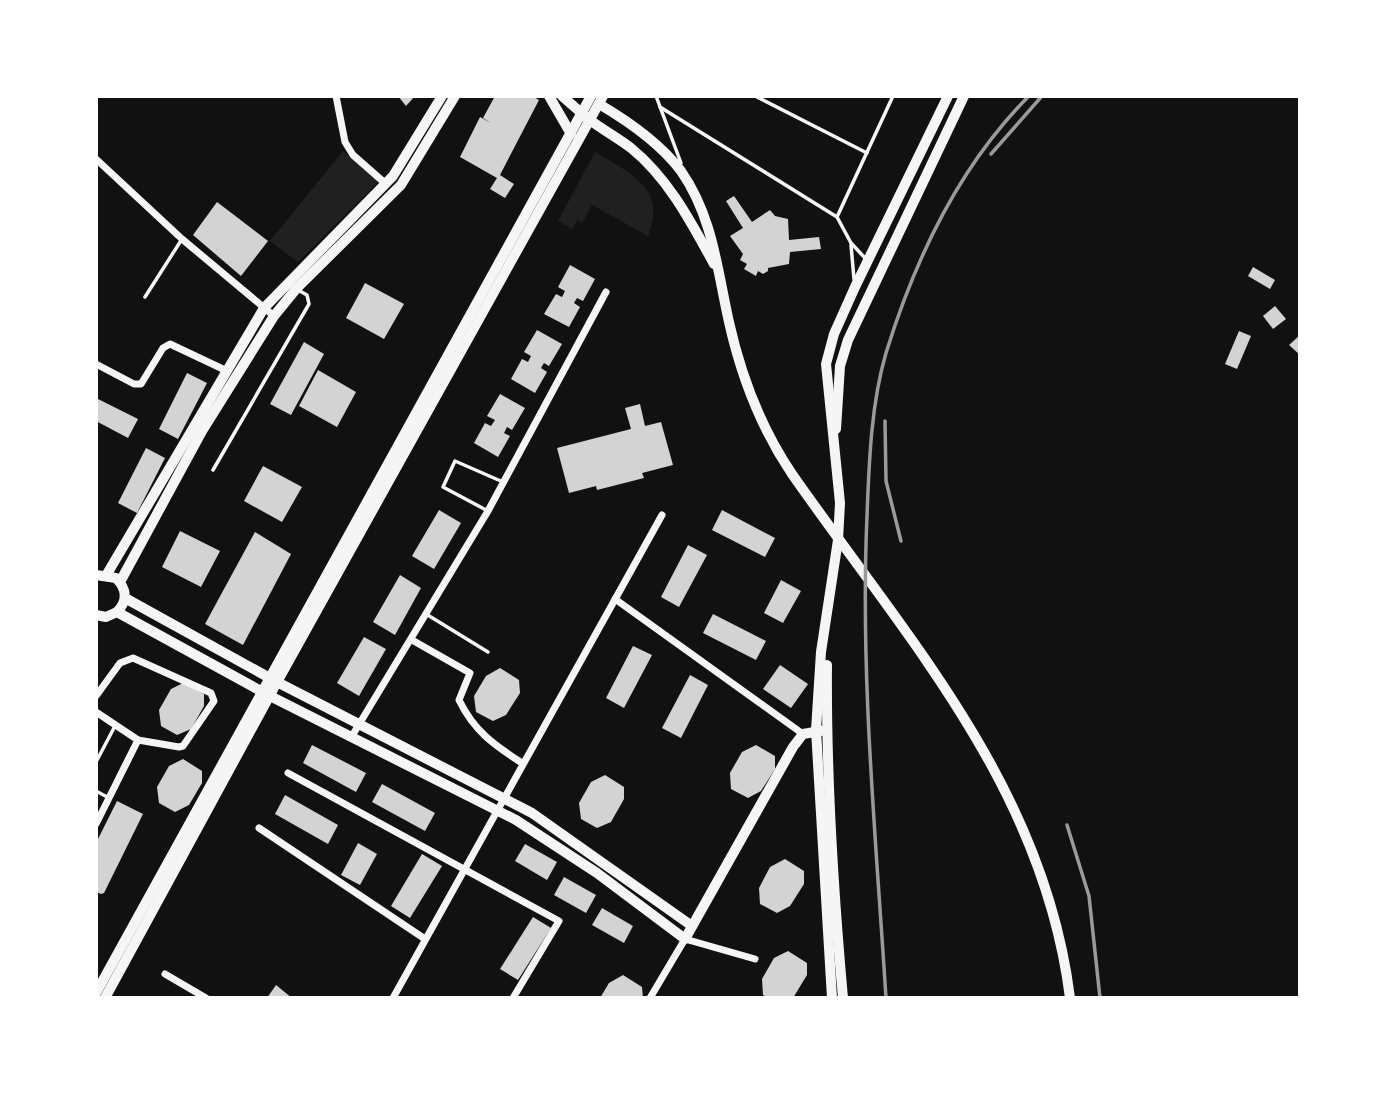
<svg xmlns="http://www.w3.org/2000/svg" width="1396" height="1094" font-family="'DejaVu Sans',sans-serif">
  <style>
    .green { fill: #202020 }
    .building { fill: #d3d3d3 }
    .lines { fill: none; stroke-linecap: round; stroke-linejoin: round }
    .service { stroke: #f5f5f5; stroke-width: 3.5 }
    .minor { stroke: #f5f5f5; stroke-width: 7 }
    .secondary { stroke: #f5f5f5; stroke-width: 10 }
    .primary { stroke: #f5f5f5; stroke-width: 10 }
    .rail { stroke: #9a9a9a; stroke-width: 3.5 }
  </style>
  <rect width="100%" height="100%" fill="#111"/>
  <g class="green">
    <path d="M343,151L378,182L298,262L270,241Z"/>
    <path d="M595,152C630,173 668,189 648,236L592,205L582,223L577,220L572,229L558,221Z"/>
  </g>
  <g class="building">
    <path d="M398,96H415L406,106Z"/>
    <path d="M495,96H532L539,100L500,175L514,184L505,198L490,189L497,178L460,157L480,117L491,123L483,118Z"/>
    <path d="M734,196L752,222L770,210L775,216L788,219L789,240L819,237L821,249L790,252L789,264L768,268V271L763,274L758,271L756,276L744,269L747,264L740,260L743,254L730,236L743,228L726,201Z"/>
    <path d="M217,202L268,241L241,276L193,235Z"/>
    <path d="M570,265L595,279L583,301L577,298L574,303L580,307L569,327L544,314L556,294L562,297L565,291L558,287Z"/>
    <path d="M1253,267L1275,280L1270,289L1248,276Z"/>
    <path d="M365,283L404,304L384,339L346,318Z"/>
    <path d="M1275,306L1286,319L1273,329L1263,316Z"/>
    <path d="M537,330L562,344L549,366L544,363L541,368L547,372L535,393L511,379L522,359L528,362L531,356L524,352Z"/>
    <path d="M1239,331L1251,336L1237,369L1225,364Z"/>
    <path d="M1300,335V355L1289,345Z"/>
    <path d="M304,342L324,354L291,415L270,404Z"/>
    <path d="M318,370L356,392L337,427L299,406Z"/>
    <path d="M187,373L207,383L178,439L159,429Z"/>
    <path d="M500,394L525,408L512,430L507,427L504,433L510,436L498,457L474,443L485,423L491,426L495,420L487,416Z"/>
    <path d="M96,398L138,419L128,438L96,421Z"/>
    <path d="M640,404L645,426L661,422L673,465L642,473L644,478L597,490L596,486L569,493L557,448L631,429L625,408Z"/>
    <path d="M146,448L165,458L137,513L118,503Z"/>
    <path d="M263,466L302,487L282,522L244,501Z"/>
    <path d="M439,510L461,523L434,569L412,556Z"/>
    <path d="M722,510L775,538L765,557L712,530Z"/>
    <path d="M180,531L220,551L201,587L162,567Z"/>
    <path d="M255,532L291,554L243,645L205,624Z"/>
    <path d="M688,545L707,555L679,607L661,597Z"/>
    <path d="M400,575L421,588L395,635L373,622Z"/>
    <path d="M781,580L801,591L783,623L764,613Z"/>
    <path d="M713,614L766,641L756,660L703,633Z"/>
    <path d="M364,637L386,649L359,696L337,683Z"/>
    <path d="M633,646L652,655L624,708L606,698Z"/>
    <path d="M780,665L808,684L791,708L763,689Z"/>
    <path d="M500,668L519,680L520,693L506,715L493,721L476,712L474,696L486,676Z"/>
    <path d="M690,675L708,685L681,738L662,728Z"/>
    <path d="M185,682L204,694V706L191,729L177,735L161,726L159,710L171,689Z"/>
    <path d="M312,745L366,773L356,792L303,763Z"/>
    <path d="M756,745L775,756V769L761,791L748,798L731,789L730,773L742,752Z"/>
    <path d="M183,759L202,771V783L189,805L175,812L159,803L157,787L169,766Z"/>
    <path d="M605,775L624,787V799L611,822L597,828L581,819L579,803L591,782Z"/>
    <path d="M382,784L435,813L425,831L372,802Z"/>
    <path d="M285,795L338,825L328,844L275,814Z"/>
    <path d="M117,801L143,814L104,893L101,894L96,892V843Z"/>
    <path d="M358,843L377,854L360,885L341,875Z"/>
    <path d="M525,844L557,862L547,880L515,861Z"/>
    <path d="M422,854L442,866L410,918L391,906Z"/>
    <path d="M785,859L804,871V884L790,906L777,913L760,904L759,888L770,867Z"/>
    <path d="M564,877L596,895L586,913L554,895Z"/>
    <path d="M602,908L633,926L624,943L592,925Z"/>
    <path d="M533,917L551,928L518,980L500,969Z"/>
    <path d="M788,951L807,963V975L793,998H769L763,995L762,979L774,958Z"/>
    <path d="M623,975L642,987L643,998H600L609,983Z"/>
    <path d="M276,985L292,998H267Z"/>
  </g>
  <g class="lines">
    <g class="service">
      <path d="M656,96L681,163"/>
      <path d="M755,96L867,153"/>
      <path d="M660,107L837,217"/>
      <path d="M851,245L854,279"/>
      <path d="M865,258L851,243L837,217L893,96"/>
      <path d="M145,297L182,239"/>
      <path d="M213,470L309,304L307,295L298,290"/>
      <path d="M488,511L443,487L455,461L503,482"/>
      <path d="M426,614L488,652"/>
      <path d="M96,762L115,726"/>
      <path d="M96,791L109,798"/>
    </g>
    <g class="minor">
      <path d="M336,96L345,142L353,155L386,184"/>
      <path d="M96,159L182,239L274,316"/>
      <path d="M96,364L134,384H141L163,348L170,344L225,370"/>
      <path d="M615,599L803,734"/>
      <path d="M412,640L470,673L459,700C474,731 494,745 522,763"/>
      <path d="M96,696L120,663L133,658L211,693L214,701L183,746L179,747L138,740L96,712"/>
      <path d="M352,736L488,511L606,292"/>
      <path d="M288,773L559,921L513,998"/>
      <path d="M96,824L138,740"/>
      <path d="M259,828L425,939"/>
      <path d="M165,974L206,998"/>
      <path d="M393,998L662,515"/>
      <path d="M650,998L685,939L755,959"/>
    </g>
    <g class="secondary">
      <path d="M549,96L571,134"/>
      <path d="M562,96L586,117"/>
      <path d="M836,429L840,366L848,340L964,96"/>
      <path d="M107,574L264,308L393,176L442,96"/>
      <path d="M96,575L116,578C127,589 128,601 117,612L106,617L96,615"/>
      <path d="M120,582L202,431L274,316L296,289L401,185L455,96"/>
      <path d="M125,598L277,682L532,813L692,926"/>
      <path d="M117,612L270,696L516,820L597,873L685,939L793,747L803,734L826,730"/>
      <path d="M827,665C826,777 833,887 843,998"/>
      <path d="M832,998L816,730L821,652L838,540L840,503L826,364L834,334L855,287L948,96"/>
    </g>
    <g class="primary">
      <path d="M599,104C628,121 660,143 681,171C713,217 717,269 729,322C741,376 761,428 792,474C908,640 1044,788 1070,998"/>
      <path d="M590,120C603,130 618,138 631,148C669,179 691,222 714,264"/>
      <path d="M96,993L591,96"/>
      <path d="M105,998L277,682L603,96"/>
    </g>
    <g class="rail">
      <path d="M991,154L1042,96"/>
      <path d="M885,421L886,481L901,541"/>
      <path d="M1067,825L1089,896L1100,998"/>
      <path d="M886,998C876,838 860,676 867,516C869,463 871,404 886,353C915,259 959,166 1029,96"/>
    </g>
  </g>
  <rect width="1396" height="1094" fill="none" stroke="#ffffff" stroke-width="196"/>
</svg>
